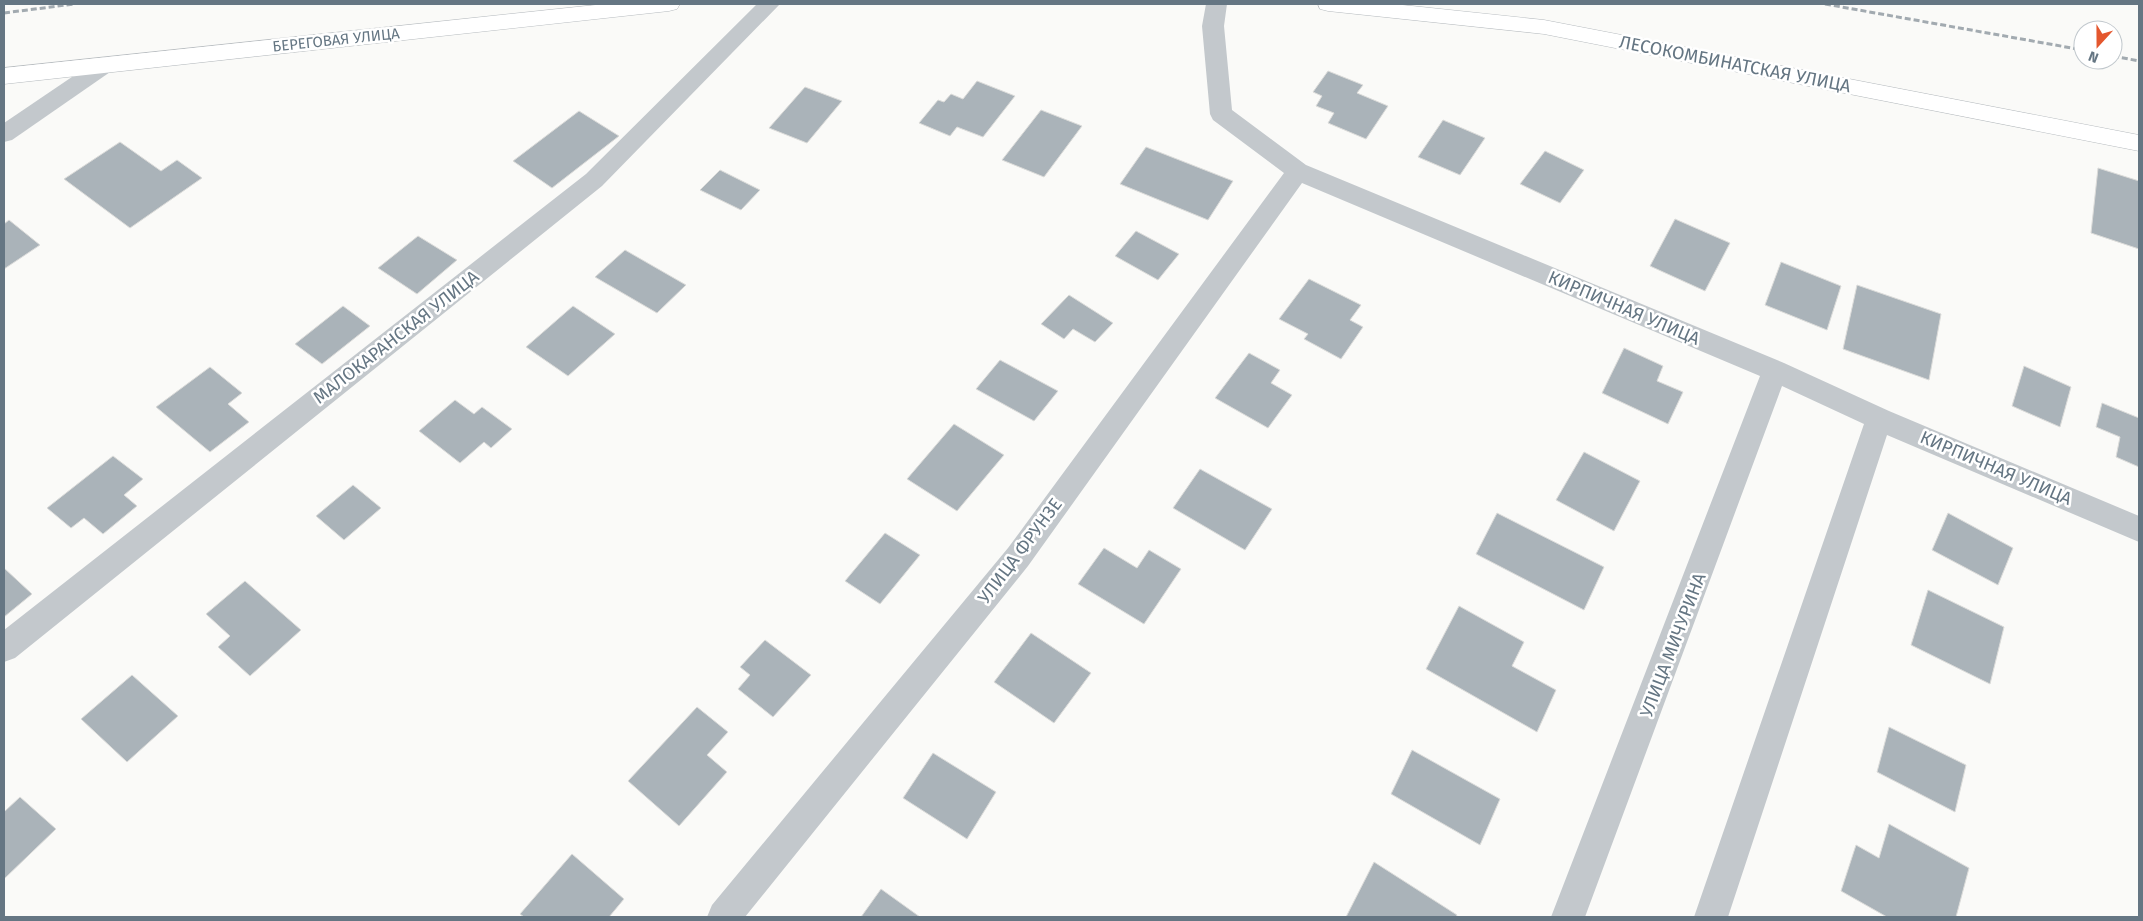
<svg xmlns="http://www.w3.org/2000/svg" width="2143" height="921" font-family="'Fira Sans',sans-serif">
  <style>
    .building { fill: #aab3b9; stroke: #dcdcda }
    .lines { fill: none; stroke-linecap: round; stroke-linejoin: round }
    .major-casing { stroke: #b5babe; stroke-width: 1 }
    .minor { fill: #c3c8cc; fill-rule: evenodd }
    .major { fill: #fff; fill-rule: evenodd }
    .rail { stroke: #a2aab0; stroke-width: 3; stroke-dasharray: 6 3; stroke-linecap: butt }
    .labels { text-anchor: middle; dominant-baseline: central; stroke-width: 5; stroke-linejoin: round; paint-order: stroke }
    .far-street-label { font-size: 15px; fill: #657683; stroke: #fff }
    .street-label { font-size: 18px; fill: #657683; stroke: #fff }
  </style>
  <rect width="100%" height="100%" fill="#fafaf8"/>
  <g class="building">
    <path d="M1328,71L1363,85L1357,93L1388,106L1366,139L1328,123L1334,113L1316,106L1322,96L1313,92Z"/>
    <path d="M977,81L1015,96L983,137L957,127L950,136L919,123L938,100L944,102L951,94L963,99Z"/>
    <path d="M805,87L842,101L807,143L769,128Z"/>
    <path d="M1041,110L1082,126L1044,177L1002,160Z"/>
    <path d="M579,111L619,136L552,188L513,161Z"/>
    <path d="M1443,120L1485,138L1460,175L1418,157Z"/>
    <path d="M120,142L161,171L177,160L202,178L130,228L64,179Z"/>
    <path d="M1146,147L1233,181L1208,220L1120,184Z"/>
    <path d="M1545,151L1584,170L1560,203L1520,184Z"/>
    <path d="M2098,168L2139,181V249L2091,233Z"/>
    <path d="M720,170L760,190L741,210L700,190Z"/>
    <path d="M1675,219L1730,243L1705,291L1650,266Z"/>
    <path d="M9,220L40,245L4,269V224Z"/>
    <path d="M1136,231L1179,254L1158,280L1115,256Z"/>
    <path d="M418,236L457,260L417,294L378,268Z"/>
    <path d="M625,250L686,285L657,313L595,277Z"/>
    <path d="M1781,262L1841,286L1827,330L1765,305Z"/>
    <path d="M1309,279L1361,305L1350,320L1363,327L1341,359L1304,339L1308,334L1279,319Z"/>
    <path d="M1857,285L1941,314L1929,380L1843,349Z"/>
    <path d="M1069,295L1113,323L1095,342L1073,329L1064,339L1041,324Z"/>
    <path d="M343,306L370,326L322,364L295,344Z"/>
    <path d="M573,306L615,334L568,376L526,347Z"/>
    <path d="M1624,348L1663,366L1657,381L1683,392L1668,424L1602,393Z"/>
    <path d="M1249,353L1280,370L1271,383L1292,395L1268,428L1215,398Z"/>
    <path d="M1000,360L1058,391L1034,421L976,389Z"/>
    <path d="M2024,366L2071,387L2060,427L2012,406Z"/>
    <path d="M210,367L242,393L228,404L249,422L210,452L156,407Z"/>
    <path d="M455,400L474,414L482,407L512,429L491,448L484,442L460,463L419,431Z"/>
    <path d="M2102,403L2139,418V467L2116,457L2120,437L2096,427Z"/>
    <path d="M954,424L1004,455L957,511L907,479Z"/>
    <path d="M1584,452L1640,481L1614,531L1556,500Z"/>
    <path d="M113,456L143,479L124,495L137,506L103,534L84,518L71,528L47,508Z"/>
    <path d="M1200,469L1272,509L1245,550L1173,508Z"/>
    <path d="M353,485L381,508L344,540L316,516Z"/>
    <path d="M1497,513L1604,567L1584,610L1476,554Z"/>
    <path d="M1948,513L2013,548L1998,585L1932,550Z"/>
    <path d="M885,533L920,555L880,604L845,581Z"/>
    <path d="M1104,548L1137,568L1149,550L1181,569L1144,624L1078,584Z"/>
    <path d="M4,568L32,594L4,617Z"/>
    <path d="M245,581L301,630L250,676L218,647L230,636L206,614Z"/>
    <path d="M1928,590L2004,627L1990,684L1911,645Z"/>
    <path d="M1459,606L1524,642L1512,666L1556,690L1537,732L1426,669Z"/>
    <path d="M1031,633L1091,673L1054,723L994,682Z"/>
    <path d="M765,640L811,675L773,717L738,689L750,675L740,667Z"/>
    <path d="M132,675L178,716L127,762L81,719Z"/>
    <path d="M697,707L728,732L707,755L727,772L679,826L628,781Z"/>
    <path d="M1889,727L1966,765L1955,812L1877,772Z"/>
    <path d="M1412,750L1500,799L1480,845L1391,794Z"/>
    <path d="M933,753L996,792L967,839L903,798Z"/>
    <path d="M20,797L56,829L4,879V812Z"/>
    <path d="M1889,824L1969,868L1956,917H1887L1841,891L1856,845L1879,858Z"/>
    <path d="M572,854L624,899L609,917H524L520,914Z"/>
    <path d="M1374,862L1457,915L1456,917H1346Z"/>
    <path d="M881,889L920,917H861Z"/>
  </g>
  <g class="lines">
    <g class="major-casing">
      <g id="major">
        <path d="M605,4H680L677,9L669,11L4,84V68Z"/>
        <path d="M1318,4H1393L1544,20L2139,135V151L1544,34L1328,11L1320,9Z"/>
      </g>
    </g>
    <g class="minor">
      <path d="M757,4H780L602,186L15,658L4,662V630L586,174Z"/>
      <path d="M1206,4H1227L1224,26L1232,110L1306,165L1784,363L1889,411L2139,516V542L1887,435L1728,917H1694L1864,424L1782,386L1585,917H1551L1760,376L1302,183L1028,566L745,917H707L712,905L1008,548L1284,173L1213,120L1210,114L1202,26Z"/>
      <path d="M105,57L113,60L116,65L113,70L12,140L4,142V123L97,60Z"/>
    </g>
    <use href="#major" class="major"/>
    <g class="rail">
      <path d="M1825,4L2083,50"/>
      <path d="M4,13L74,4"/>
      <path d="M2113,56L2139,61"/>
    </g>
  </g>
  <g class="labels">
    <g class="far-street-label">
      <text transform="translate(336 40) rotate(-6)">БЕРЕГОВАЯ УЛИЦА</text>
    </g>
    <g class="street-label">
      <text transform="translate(1735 64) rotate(11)">ЛЕСОКОМБИНАТСКАЯ УЛИЦА</text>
      <text transform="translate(1624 308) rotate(23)">КИРПИЧНАЯ УЛИЦА</text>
      <text transform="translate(396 337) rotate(-38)">МАЛОКАРАНСКАЯ УЛИЦА</text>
      <text transform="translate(1996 468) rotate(23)">КИРПИЧНАЯ УЛИЦА</text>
      <text transform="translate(1020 551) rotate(-53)">УЛИЦА ФРУНЗЕ</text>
      <text transform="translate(1673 645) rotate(-69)">УЛИЦА МИЧУРИНА</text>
    </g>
  </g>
  <rect width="2143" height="921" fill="none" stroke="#657683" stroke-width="10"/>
  <g transform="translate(2098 45) rotate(201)"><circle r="24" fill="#ffffff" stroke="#c1c8cd"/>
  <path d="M0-4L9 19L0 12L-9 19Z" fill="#e4572e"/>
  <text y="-8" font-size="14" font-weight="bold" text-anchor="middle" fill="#657683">N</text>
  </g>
</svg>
